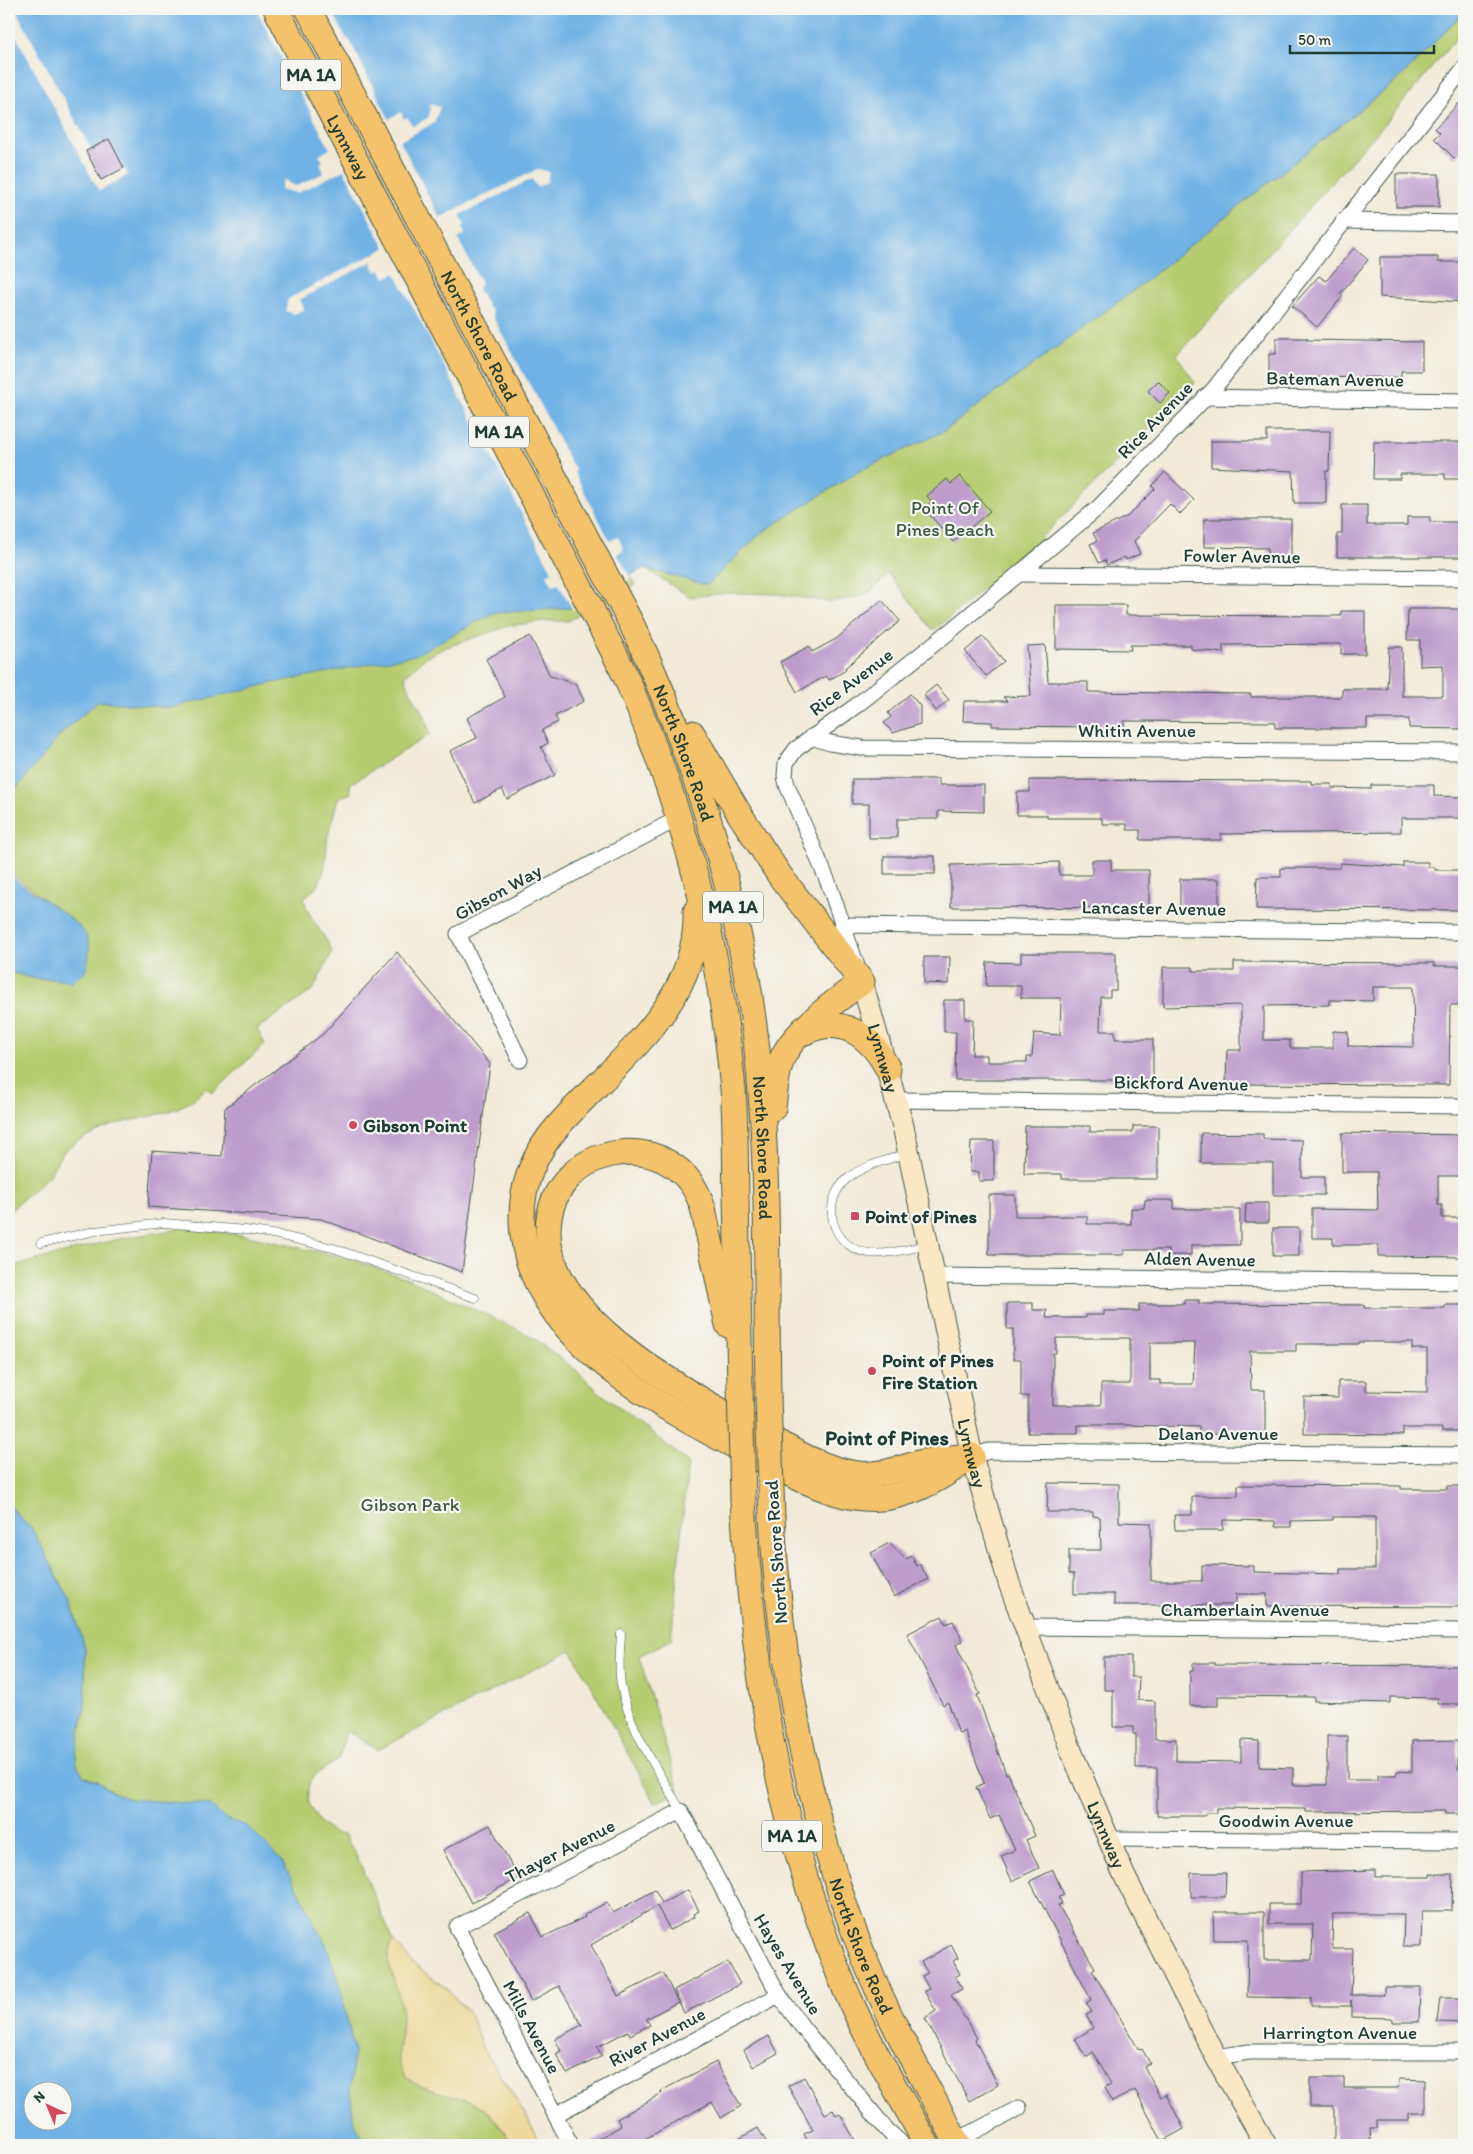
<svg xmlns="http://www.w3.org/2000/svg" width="1473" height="2154" font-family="Itim,sans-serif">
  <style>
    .green { fill: #b6cc70; stroke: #6a8452 }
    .sand { fill: #eeda9e; stroke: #868c69 }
    .water { fill: #6fb2e5; stroke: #47788c; fill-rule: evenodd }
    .pier { fill: #f2ead8 }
    .building { fill: #be9dcd; fill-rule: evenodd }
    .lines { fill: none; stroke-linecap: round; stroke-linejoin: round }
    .service-casing { stroke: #3f574d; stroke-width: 9 }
    .minor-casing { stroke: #3f574d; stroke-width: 17 }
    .secondary-casing { stroke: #3f574d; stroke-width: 23 }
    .trunk-casing { stroke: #3f574d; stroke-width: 27 }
    .service { stroke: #fff; stroke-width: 8 }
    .minor { stroke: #fff; stroke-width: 15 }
    .secondary { stroke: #fae7c3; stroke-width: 21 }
    .trunk { stroke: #f3c26a; stroke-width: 25 }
    .trunk-bridge-casing { stroke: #3f574d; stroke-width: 27; stroke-linecap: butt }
    .trunk-bridge { stroke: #f3c26a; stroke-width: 25 }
    .poi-dot { fill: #d1495b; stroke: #f6f6f2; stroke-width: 2 }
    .labels { text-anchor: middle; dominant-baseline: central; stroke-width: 4.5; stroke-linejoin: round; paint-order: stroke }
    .shield { fill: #f6f6f2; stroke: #60746d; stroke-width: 1 }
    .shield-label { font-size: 18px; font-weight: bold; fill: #1f3d34 }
    .street-label { font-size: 19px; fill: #1f3d34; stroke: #f6f6f2 }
    .park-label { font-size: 19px; fill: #3d5a40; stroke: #f6f6f2 }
    .poi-label { font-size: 19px; font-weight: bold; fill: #1f3d34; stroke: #f6f6f2; text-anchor: start }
    .quarter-label { font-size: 21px; font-weight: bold; fill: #1f3d34; stroke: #f6f6f2 }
  </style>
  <rect width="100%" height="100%" fill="#f6f6f2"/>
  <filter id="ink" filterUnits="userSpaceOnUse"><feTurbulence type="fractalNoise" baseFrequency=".02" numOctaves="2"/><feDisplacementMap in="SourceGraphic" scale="10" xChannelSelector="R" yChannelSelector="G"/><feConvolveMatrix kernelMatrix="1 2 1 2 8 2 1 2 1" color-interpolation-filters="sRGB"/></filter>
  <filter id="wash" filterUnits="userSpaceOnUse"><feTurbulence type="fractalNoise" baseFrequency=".0096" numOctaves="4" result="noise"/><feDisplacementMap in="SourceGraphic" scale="20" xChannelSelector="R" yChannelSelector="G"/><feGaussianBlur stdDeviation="1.12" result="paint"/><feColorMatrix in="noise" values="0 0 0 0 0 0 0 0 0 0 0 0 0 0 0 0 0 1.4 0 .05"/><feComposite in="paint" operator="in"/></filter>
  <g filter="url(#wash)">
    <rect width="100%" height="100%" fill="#f2ead8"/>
    <g class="green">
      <path d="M1464,12V29L1381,128L1177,355L1195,383L1026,553L933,631L889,574L870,592L853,598L829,602L778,594L728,593L690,597L644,568L707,585L761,533L857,472L944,431L1143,283L1402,76Z"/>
      <path d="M619,558L635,585L568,621H544L508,626L444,648L426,657L405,676C410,697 428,714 429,735L350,784L351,793L338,798L328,836L324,871L317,886L304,899C308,919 325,933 332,952L313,990L257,1029L265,1044L213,1093L206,1088C178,1120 134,1114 98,1131C86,1136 70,1144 62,1154C57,1160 54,1169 48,1176C36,1189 21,1200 9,1212V972L36,979H55L71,982L87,937L59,911L9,872V797L62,733L112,688Z"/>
      <path d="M185,1228L243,1235L349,1259L408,1279L513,1327L532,1337L576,1370L599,1392L688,1462L671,1640L639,1656L679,1791L655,1803L571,1650L378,1750L346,1731L339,1759C331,1765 316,1772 311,1780C299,1801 323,1836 345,1835L360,1863L393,1940C391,1944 388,1950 388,1954C388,1970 399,1990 401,2006C405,2028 394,2051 402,2071C411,2091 456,2093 474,2103C491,2112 503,2128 512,2145H368L360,2135L353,2118L350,2088L354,2051L342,1995L326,1944L316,1928L301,1895L281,1860L248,1827L224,1818L211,1805L128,1799L109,1790L97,1781L83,1776L77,1765L76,1755L85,1705V1648L70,1600L31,1527L24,1523L9,1504V1315L11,1307L9,1305V1267L118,1239Z"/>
    </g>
    <path class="sand" d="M393,1940L412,1963L447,1989L470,2014L481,2045L527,2117L540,2145H512C504,2129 493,2114 478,2105C457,2092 409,2093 400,2067C396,2054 405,2025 401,2006C399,1990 388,1970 388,1954C388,1950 391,1945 393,1940Z"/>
    <g class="water">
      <path d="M9,9H1464V12L1402,76L1143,283L944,431L857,472L761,533L707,585L644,568L571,608L493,613L415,655L272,683L170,708L98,701L62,733L9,797Z"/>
      <path d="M9,873C26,893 78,915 87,938C92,949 88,961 85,972L71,982L55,979H36L9,972Z"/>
      <path d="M9,1504L24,1523L31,1527L70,1600L85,1648V1705L76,1755L77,1765L83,1776L97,1781L109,1790L128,1799L211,1805L224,1818L248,1827L281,1860L301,1895L316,1928L326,1944L342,1995L354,2051L350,2088L353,2118L360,2135L368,2145H9ZM32,2092H62V2122H32Z"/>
    </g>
    <g class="pier">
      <path d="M9,9H15L91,149L109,139L128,175L99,191L9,23Z"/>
      <path d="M256,9H331L347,40L349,39L389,119L401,112L404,119L407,117L413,126L428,118L431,109L429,104L440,107L434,123L400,141L440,218L538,169L549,172L547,182L537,187L532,179L460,215L465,225L462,227L465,234L458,239L481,283L478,289L489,309L491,308L493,317L530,386H531L571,464H572L576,470L574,472L610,541L618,537L624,550L617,554L631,578L573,610L558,583L553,586L547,575L552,571L395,273L385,278L381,270L376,272L371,262L299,300L304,309L294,314L285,311L288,299L385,248L344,170L297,193L281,189L284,179L290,184L297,186L324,173L320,163L323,161L319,155L330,149Z"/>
    </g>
    <g id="blocks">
      <g class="building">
        <path d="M1464,98V148L1454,158L1434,138L1440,133L1435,128Z"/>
        <path d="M109,139L124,168L101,180L86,151Z"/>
        <rect x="1396" y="174" width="43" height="33"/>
        <path d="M1354,248L1368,260L1340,294L1343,296L1317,327L1292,306L1319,276L1326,281Z"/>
        <path d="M1380,257H1438V262H1464V302L1380,297Z"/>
        <path d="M1276,338H1308L1306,340L1422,342V371H1401V377L1269,378V354H1276Z"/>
        <path d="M1158,381L1170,393L1160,403L1148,391Z"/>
        <path d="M1267,431H1330L1329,471H1326V503H1294L1293,471L1211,467V441H1267Z"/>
        <path d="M1374,442H1464V479H1445V474H1400V479H1373Z"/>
        <path d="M1165,472L1194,500L1180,514L1170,504L1134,541L1140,554L1126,560L1125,557L1107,565L1105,560L1099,563L1090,544L1097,541L1093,533L1128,516L1155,489L1152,486Z"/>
        <path d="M960,476L990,511L953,542L924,508L932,502L927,496L947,479L951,484Z"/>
        <path d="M1342,505H1367V525H1407V517H1430V522H1464V557H1337V534H1342Z"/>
        <path d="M1204,519H1291V556H1268V548L1204,547Z"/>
        <path d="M882,600L900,621L845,668L846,670L829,680L826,676L797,692L780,662L809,646L812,652L836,639Z"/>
        <path d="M1056,605H1126V615L1341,616V611H1365V654H1341V644L1223,645V653L1191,649V645H1130L1131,650L1056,649Z"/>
        <path d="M1408,609H1464V729L1409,728V719H1367V728H1275V722L1124,721V735H1099V727L992,726V722L963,721L964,701H1008L1003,697L1031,696L1027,646L1045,645L1048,682H1088V692L1251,694V697H1342V689H1387L1389,647H1402V696H1443V665L1420,666V640H1407Z"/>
        <path d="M530,636L550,676L576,684L584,701L555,716L558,722L542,730L548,743L541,747L555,775L507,799L502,789L475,803L450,751L477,738L467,718L505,697L486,659Z"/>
        <path d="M983,636L1004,661L986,676L965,651Z"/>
        <path d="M936,685L949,700L936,711L924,695Z"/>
        <path d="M910,694L920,706V724L893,733L884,723L891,717L888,713Z"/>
        <path d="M852,779H939V785H984V812L938,811V819H897V838H869V804H852Z"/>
        <path d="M1030,780L1311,781V784H1332V788L1371,789V785H1434V796L1464,797V818H1401V832L1221,834V840H1140V830H1127V824H1102V818H1047V815H1017V792H1030Z"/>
        <rect x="884" y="856" width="51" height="18"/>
        <path d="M1092,860H1111V870H1149V908L951,907V865L1059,862V875H1092Z"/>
        <path d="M1403,862H1428V867H1435V870H1464V910L1256,909L1257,877H1281V868H1340V863L1403,867Z"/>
        <path d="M1180,879H1219V909L1180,908Z"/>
        <path d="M397,952L490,1064L462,1272L321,1219L148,1207L152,1151L222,1156L225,1108L323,1034Z"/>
        <path d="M1021,953H1116V990H1110V997H1101L1100,1031H1115V1039H1153V1080H955L956,1032H944V1000H965V1019H973L972,1055H987V1062H1027V1057H1032L1034,1033L1060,1035L1061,998H1021V986H986L987,962L1021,963Z"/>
        <path d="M924,957H950L949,984L924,983Z"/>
        <path d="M1234,962L1434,963V966H1464V1005H1450L1449,1085L1226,1084L1227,1050H1241V1005L1163,1007V967H1193V971H1234ZM1373,987H1413L1414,1047L1348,1046V1032L1333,1031V1048H1290V1040H1264V1006L1329,1005V1000L1373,1001Z"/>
        <path d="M1025,1126H1090V1132H1133V1126H1158V1179H1062V1174H1024Z"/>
        <path d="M1201,1133L1263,1134V1139L1302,1140V1177H1324V1195H1273V1163H1201Z"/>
        <path d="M1342,1133L1464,1135V1176H1438V1205H1442V1218H1464V1257L1378,1256V1245H1333V1238H1312V1209L1378,1210L1377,1172H1342Z"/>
        <path d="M971,1141H994V1181H979V1172H970Z"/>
        <path d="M989,1195H1015V1216H1087V1224H1131V1208H1144L1145,1200H1174V1209H1240V1245H1191V1255H1168V1250H1124V1255H989Z"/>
        <path d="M1246,1203H1268V1223H1245Z"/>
        <rect x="1273" y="1228" width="26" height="28"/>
        <path d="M1184,1300H1199V1304L1364,1305V1308H1445V1305H1464V1431H1442V1428H1403V1435L1304,1434V1397L1338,1398V1381H1366V1391L1427,1392V1349H1412V1342H1359V1344H1296V1351H1250L1251,1390H1265V1434H1199V1427L1125,1425H1078V1433H1028V1396H1021V1359H1013V1329H1007V1303H1033V1310H1047L1046,1318H1086V1315H1104V1311H1139V1304H1184ZM1056,1338H1130V1384H1101V1405H1053V1353H1056ZM1150,1343H1195L1193,1384H1160V1380H1150Z"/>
        <path d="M1048,1483L1119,1484V1522L1151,1523V1581H1202V1565L1254,1566V1572L1340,1574V1569H1375V1517H1333V1520L1291,1521V1527H1275V1521L1223,1520V1530H1175L1174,1515H1192V1496H1238V1485L1401,1486V1489H1447V1486H1464V1607L1267,1606V1594H1236V1605H1194V1614H1167V1605H1114V1594H1074V1574L1069,1573V1550H1101L1100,1517L1093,1516V1512H1047Z"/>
        <path d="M889,1543L906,1559L911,1556L917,1566L920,1564L928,1579L894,1597L871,1553Z"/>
        <path d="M942,1616L946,1624L953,1621L963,1641L956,1645L980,1694L977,1695L1006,1774L1008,1773L1035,1836L1026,1840L1039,1868L1012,1881L1001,1856L1015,1850L999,1815L990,1819L976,1787L984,1783L965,1731L959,1734L948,1702L943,1705L907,1634Z"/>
        <path d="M1104,1657H1131V1677H1139L1138,1700L1155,1701V1739H1176V1761L1241,1762V1740L1259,1741V1767L1293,1768V1785H1327V1736H1347V1780H1378V1775H1396L1397,1771L1412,1772V1741L1458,1740V1770H1464V1814H1445V1811L1306,1812V1809L1216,1808V1813H1205V1816H1157V1768H1136V1734H1133V1727H1113V1690H1104Z"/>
        <path d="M1193,1663H1215V1665L1464,1666L1463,1704H1438V1698L1390,1697V1703L1314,1701V1697L1218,1696V1706H1190V1671H1193Z"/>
        <path d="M490,1825L518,1878L471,1903L443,1850Z"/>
        <path d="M1053,1870L1064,1895L1059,1897L1062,1904L1058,1905L1095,1968L1092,1970L1139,2050L1142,2049L1150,2063L1144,2066L1160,2097L1166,2094L1184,2129L1162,2141L1135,2090L1112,2102L1105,2087L1111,2084L1093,2052L1086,2057L1075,2039L1093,2028L1086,2015L1092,2012L1086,2003L1091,2000L1030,1881Z"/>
        <path d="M1375,1870V1877H1430V1874H1453L1452,1911H1422L1421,1946H1403L1404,1914H1333L1332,1949H1353L1351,1995H1384V1987H1420L1419,2022H1392V2018L1351,2017V2000V2006H1311V1998L1247,1997L1248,1940H1214L1213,1912H1264V1960H1312L1313,1924H1269V1904H1301V1872Z"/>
        <path d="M1191,1873H1226L1225,1897H1191Z"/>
        <path d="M655,1890L662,1903L688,1890L699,1911L693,1914L694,1917L670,1930L657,1906L591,1945L618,1996L663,1973L678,2002L646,2019L650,2025L630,2035L628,2031L597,2047L602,2056L567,2074L556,2054L561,2051L555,2039L582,2025L559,1986L531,2001L494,1932L530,1913L543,1937L585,1917L584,1915L607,1902L613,1913Z"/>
        <path d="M951,1945L958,1958L953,1961L960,1974L955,1977L962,1989L951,1995L977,2038L975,2040L998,2085L969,2101L925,2018L936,2011L924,1991L929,1989L922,1976L928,1973L921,1962Z"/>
        <path d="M728,1962L740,1984L684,2013L674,1990Z"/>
        <path d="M1440,1998H1464V2023L1437,2022Z"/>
        <path d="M769,2036L778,2053L753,2067L744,2050Z"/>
        <path d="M716,2062L741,2106L721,2118L712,2102L634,2145H587L621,2126L617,2119L662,2093L661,2091Z"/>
        <path d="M804,2077L825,2114L833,2110L836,2116L840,2114L858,2145H810L804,2134L813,2130L788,2086Z"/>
        <path d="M1310,2078H1344V2088H1398L1399,2079L1425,2080V2113H1409V2120H1377V2128H1370L1371,2145H1334V2107H1310Z"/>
        <path d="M758,2128L768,2145H728Z"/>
      </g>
    </g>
  </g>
  <g filter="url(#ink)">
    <use href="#blocks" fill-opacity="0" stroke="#3f574d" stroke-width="1"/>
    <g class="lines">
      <g class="service-casing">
        <g id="service">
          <path d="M908,1153C888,1160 864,1165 848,1178C819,1202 831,1248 869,1253C888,1255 908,1249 927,1245"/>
          <path d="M41,1243L95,1231L164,1223L246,1230L278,1235L333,1248L475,1298"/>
          <path d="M621,1634C620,1651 618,1668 621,1685C629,1730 659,1771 681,1811"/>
        </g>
      </g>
      <g class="minor-casing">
        <g id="minor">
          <path d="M1343,221L1464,223"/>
          <path d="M1205,397L1464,401"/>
          <path d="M1019,574L1464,578"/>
          <path d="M811,737L830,743L862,748L1464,752"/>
          <path d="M843,925L1464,932"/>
          <path d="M857,966L828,882L787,785L785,776L786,763L796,749L857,705L949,632L1099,507L1213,390L1464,68"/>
          <path d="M520,1060L458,934L679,818"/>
          <path d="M897,1100L1464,1106"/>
          <path d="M935,1276L1464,1282"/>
          <path d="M972,1456L989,1451L1464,1455"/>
          <path d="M1026,1627L1464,1631"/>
          <path d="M1108,1839L1464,1841"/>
          <path d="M1216,2057L1249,2052H1464"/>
          <path d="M555,2115L779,1995"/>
          <path d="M956,2141L1019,2108"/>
          <path d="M571,2145L457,1927L681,1811L779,1995L803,2028L887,2130L903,2145"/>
        </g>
      </g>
      <g class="secondary-casing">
        <g id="secondary">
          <path id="s1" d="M862,982L903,1126L972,1456L1009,1583L1072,1753L1124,1875L1216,2057L1266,2145"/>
        </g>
      </g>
      <g class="trunk-casing">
        <g id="trunk">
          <path id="s2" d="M276,9L592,610C605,636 620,662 631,689C685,816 721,951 733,1089C736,1125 735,1161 736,1197C737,1260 739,1323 740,1386"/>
          <path id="s3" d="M308,9L632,625C699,766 745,914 759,1070C769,1177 766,1289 768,1396"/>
          <path d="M692,733L737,810L780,876L862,982C839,998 792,1033 782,1059C776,1074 775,1091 773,1108"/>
          <path d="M696,911C699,1006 616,1060 559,1125C535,1152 521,1185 522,1221C525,1346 683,1419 778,1468C861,1510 896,1511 972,1456"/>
          <path d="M805,1032C842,1014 871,1036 888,1069"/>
          <path d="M728,1325L703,1208C677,1122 551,1141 548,1229C546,1318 683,1390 750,1427C783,1445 820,1469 857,1474C880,1477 903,1467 924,1462C939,1459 954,1458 969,1456"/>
          <path d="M743,1501C753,1673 779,1831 846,1991C869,2044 899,2094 927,2145"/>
          <path id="s4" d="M772,1518C781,1670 808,1818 865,1960C891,2024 926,2084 958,2145"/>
        </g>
      </g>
      <use href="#service" class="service"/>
      <use href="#minor" class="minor"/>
      <use href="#secondary" class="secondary"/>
      <use href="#trunk" class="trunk"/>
      <g class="trunk-bridge-casing">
        <g id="trunk-bridge">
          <path d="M740,1386L743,1501"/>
          <path d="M768,1396L772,1518"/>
        </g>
      </g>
      <use href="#trunk-bridge" class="trunk-bridge"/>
    </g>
  </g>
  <g class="poi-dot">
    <circle cx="353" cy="1125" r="5"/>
    <rect x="850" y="1211" width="10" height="10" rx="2.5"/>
    <circle cx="872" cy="1371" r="5"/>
  </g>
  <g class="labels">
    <g class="shield">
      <rect x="281" y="59.5" width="60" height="31" rx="4"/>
      <rect x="469" y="416.5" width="60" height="31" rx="4"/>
      <rect x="703" y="891.5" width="60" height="31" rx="4"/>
      <rect x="762" y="1820.5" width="60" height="31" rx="4"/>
    </g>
    <g class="shield-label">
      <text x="311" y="75">MA 1A</text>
      <text x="499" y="432">MA 1A</text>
      <text x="733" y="907">MA 1A</text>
      <text x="792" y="1836">MA 1A</text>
    </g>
    <g class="street-label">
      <text stroke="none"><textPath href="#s2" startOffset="156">Lynnway</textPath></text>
      <text stroke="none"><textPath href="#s3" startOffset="369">North Shore Road</textPath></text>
      <text transform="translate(1335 379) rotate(1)">Bateman Avenue</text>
      <text transform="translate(1155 420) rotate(-46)">Rice Avenue</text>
      <text transform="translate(1242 556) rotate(1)">Fowler Avenue</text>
      <text transform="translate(851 682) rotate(-37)">Rice Avenue</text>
      <text x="1137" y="730">Whitin Avenue</text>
      <text stroke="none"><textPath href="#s3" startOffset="834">North Shore Road</textPath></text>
      <text transform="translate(498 892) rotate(-29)">Gibson Way</text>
      <text transform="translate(1154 908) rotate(1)">Lancaster Avenue</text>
      <text stroke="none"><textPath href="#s1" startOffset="79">Lynnway</textPath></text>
      <text transform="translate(1181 1083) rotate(1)">Bickford Avenue</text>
      <text stroke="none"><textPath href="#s3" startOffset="1239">North Shore Road</textPath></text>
      <text transform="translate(1200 1259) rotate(1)">Alden Avenue</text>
      <text x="1218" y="1433">Delano Avenue</text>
      <text stroke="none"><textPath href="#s1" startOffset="484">Lynnway</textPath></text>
      <text transform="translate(776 1552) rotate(-94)">North Shore Road</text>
      <text x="1245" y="1609">Chamberlain Avenue</text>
      <text x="1286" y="1820">Goodwin Avenue</text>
      <text stroke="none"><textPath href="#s1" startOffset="889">Lynnway</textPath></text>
      <text transform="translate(560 1851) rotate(-27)">Thayer Avenue</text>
      <text stroke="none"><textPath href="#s4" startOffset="439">North Shore Road</textPath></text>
      <text transform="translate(788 1964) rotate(59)">Hayes Avenue</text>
      <text transform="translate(532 2027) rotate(62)">Mills Avenue</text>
      <text x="1340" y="2032">Harrington Avenue</text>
      <text transform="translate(657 2037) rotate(-28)">River Avenue</text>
    </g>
    <g class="park-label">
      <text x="945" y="507">Point Of<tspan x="945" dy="22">Pines Beach</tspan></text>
      <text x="410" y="1504">Gibson Park</text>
    </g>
    <g class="poi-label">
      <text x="363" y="1125">Gibson Point</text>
      <text x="865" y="1216">Point of Pines</text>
      <text x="882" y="1360">Point of Pines<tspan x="882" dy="22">Fire Station</tspan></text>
    </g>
    <g class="quarter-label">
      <text x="887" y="1437">Point of Pines</text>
    </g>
  </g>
  <rect width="1473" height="2154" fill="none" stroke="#f6f6f2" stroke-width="30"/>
  <g transform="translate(48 2106) rotate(316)"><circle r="24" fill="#f6f6f2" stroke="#a0aca6"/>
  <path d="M0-4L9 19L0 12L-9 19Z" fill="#d1495b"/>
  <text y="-8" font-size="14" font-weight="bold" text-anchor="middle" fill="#1f3d34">N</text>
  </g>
  <path d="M1290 45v8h144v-8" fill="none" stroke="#1f3d34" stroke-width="2.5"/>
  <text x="1298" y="45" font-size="15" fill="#1f3d34" stroke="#f6f6f2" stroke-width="4" paint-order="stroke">50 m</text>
</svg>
